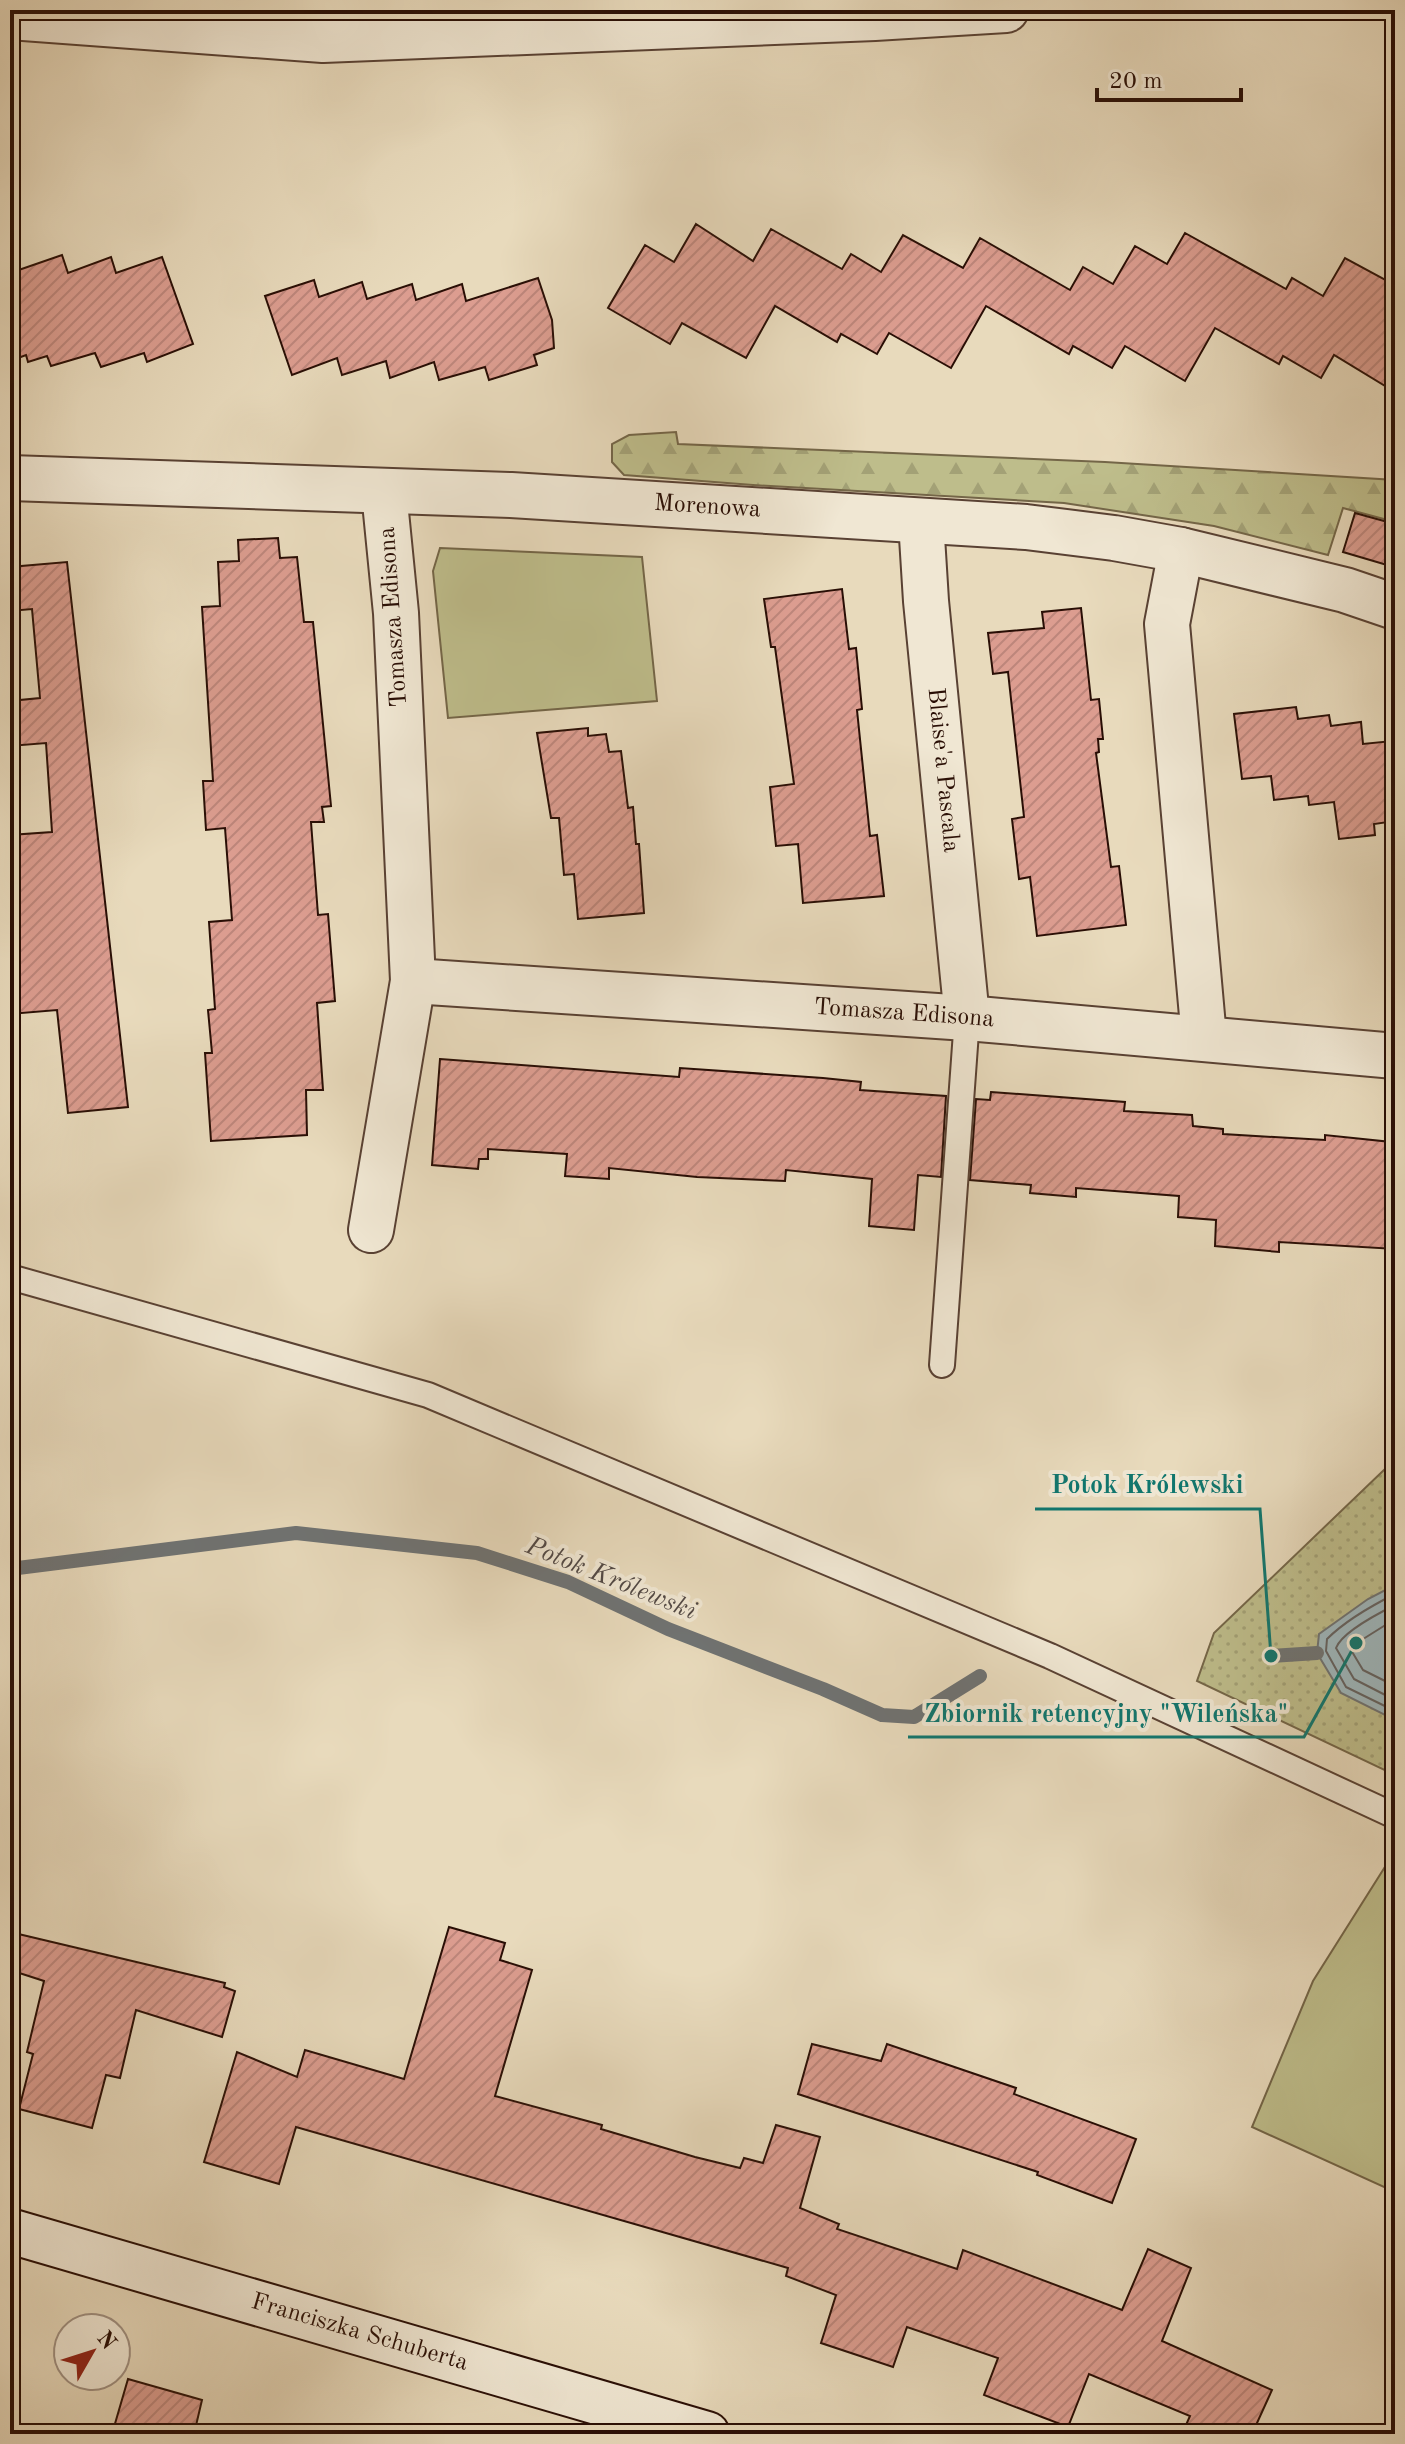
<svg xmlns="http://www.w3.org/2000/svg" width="1405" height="2444" font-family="'Old Standard TT',serif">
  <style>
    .grass { fill: #bebd8b; stroke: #746648; stroke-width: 2 }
    .forest { fill: url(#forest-firs); stroke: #746648; stroke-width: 2 }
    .park { fill: url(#park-dots); stroke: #746648; stroke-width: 2 }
    .water { fill: #9eb7bd; stroke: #6f7373; stroke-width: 2 }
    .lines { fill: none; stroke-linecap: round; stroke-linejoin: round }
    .shore { stroke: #646261; stroke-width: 2 }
    .stream { stroke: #6f7373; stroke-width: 14 }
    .building { fill: url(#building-hatch); stroke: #290e05; stroke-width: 2 }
    .lane-casing { stroke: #594133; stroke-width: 28 }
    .street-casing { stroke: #594133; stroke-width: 48 }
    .secondary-casing { stroke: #290e05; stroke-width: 48 }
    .lane { stroke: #f0e7d3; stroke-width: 24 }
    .street { stroke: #f0e7d3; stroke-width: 44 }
    .secondary { stroke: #f0e7d3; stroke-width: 44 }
    .labels { text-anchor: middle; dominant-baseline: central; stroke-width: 8; stroke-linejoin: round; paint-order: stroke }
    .street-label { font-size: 24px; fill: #290e05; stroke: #f0e7d3 }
    .water-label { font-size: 26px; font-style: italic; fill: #524945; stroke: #f0e7d3 }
    .leader { fill: none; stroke: #0f766e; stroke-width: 3 }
    .callout-dot { fill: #0f766e; stroke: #f0e7d3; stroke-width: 3 }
    .callout-label { font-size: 26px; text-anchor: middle; font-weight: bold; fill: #0f766e; stroke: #f0e7d3; stroke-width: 8; stroke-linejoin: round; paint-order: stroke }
  </style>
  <defs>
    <pattern id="forest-firs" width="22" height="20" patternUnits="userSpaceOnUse" patternTransform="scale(2)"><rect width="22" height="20" fill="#bebd8b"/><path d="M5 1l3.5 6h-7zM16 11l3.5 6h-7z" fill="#a3a176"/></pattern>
    <pattern id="park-dots" width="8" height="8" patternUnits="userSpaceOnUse" patternTransform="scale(2)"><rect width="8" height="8" fill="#bebd8b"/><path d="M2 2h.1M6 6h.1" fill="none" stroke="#a3a176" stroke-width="1.8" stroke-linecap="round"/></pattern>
    <pattern id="building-hatch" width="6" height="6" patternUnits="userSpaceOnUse" patternTransform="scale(2)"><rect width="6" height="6" fill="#dc9d90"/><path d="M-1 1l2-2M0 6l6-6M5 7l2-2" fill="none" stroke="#bd867b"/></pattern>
  </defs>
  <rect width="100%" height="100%" fill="#e8dabc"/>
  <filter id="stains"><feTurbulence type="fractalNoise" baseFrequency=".0025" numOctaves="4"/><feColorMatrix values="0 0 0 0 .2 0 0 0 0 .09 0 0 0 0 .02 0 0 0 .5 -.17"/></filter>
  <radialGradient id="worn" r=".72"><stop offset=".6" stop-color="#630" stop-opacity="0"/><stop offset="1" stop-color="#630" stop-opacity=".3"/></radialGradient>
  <g class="grass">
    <path d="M440,548L642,557L657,701L448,718L433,571Z"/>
    <path d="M1395,1851V2192L1252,2127L1313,1981Z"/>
  </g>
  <path class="forest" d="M676,432L678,444L1105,462L1395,480V522L1343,508L1328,555L1214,526L1064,503L753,485L624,475L612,462V444L629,435Z"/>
  <path class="park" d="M1395,1468V1775L1197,1681L1214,1633L1385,1469Z"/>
  <path class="water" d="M1395,1585V1720L1341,1693L1317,1653L1319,1634L1368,1599Z"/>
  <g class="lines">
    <g class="shore">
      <path d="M1395,1594C1371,1606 1346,1620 1327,1639L1326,1651L1346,1687L1395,1711"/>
      <path d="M1395,1605C1379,1613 1342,1632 1336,1648L1354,1679L1395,1700"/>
      <path d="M1395,1619L1352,1646L1351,1650L1363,1670L1395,1686"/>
    </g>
    <g class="stream">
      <path d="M10,1569L296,1533L477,1553L568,1582L668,1629L823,1689L882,1715L914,1717L980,1676"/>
      <path d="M1271,1656L1317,1653"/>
    </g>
  </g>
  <g class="building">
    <path d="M696,224L753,261L771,229L842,269L851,254L881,272L903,235L963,268L980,238L1070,290L1083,267L1113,284L1135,246L1167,264L1185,233L1286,289L1292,278L1323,296L1345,258L1395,285V392L1334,355L1321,378L1283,356L1279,364L1215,328L1185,381L1125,346L1112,368L1073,346L1069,354L986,306L951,368L889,333L877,354L841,334L837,342L775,306L746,358L682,323L670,344L608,308L645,245L674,262Z"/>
    <path d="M62,255L68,273L111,257L116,273L162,257L193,344L147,362L144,353L101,367L95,353L51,366L47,356L28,362L26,355L10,361V273Z"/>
    <path d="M538,278L552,320L554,348L534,355L537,365L489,380L485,367L439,380L434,362L390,378L386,361L342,375L337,358L292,375L265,296L314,280L319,297L362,282L367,299L412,284L416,300L462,284L466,301Z"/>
    <path d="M1355,513L1395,524V537L1387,565L1343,552Z"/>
    <path d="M278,538L280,558L297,557L304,622H313L331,806L322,807L324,822H311L318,915L328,914L335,1001L317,1003L323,1090H306L307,1135L211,1141L205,1053H212L208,1010L215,1009L209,922L232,920L225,828L206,830L203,781H213L202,607L220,606L218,562L239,561L238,540Z"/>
    <path d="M67,562L128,1107L68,1113L57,1010L10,1014V835L52,832L46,743L10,746V701L40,698L32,609L10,611V567Z"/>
    <path d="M842,589L849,649L856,648L862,709L857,710L870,836L877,835L884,896L803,903L798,844L776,846L770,787L794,784L775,647H771L764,599Z"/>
    <path d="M1081,608L1091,700L1099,699L1103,739H1098L1099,752L1096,753L1111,867L1119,866L1126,925L1037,936L1030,877L1019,879L1012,819L1024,817L1008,672L993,674L988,633L1044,628L1042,612Z"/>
    <path d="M1296,707L1298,719L1329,715L1331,726L1361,722L1363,744L1392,741L1395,769V821L1374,824L1375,835L1339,839L1334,802L1309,805L1308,796L1274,800L1271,776L1242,779L1234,714Z"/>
    <path d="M588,728V736L606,734L609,752L621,751L628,808L633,807L636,844H639L644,913L578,919L574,874L564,875L559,818H551L537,733Z"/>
    <path d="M440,1059L679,1077L680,1068L823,1078L861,1082L860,1090L946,1096L941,1177L918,1175L914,1230L869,1226L872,1179L786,1170L785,1181L697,1177L609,1168V1179L565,1176L567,1154L488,1149V1159H479L478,1169L432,1165Z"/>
    <path d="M991,1092L1125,1102L1124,1111L1192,1115L1193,1126L1223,1129V1134L1325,1140V1135L1391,1142L1390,1157L1395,1158V1249L1279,1242V1252L1215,1246L1216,1220L1178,1217L1179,1196L1076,1188V1197L1030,1193L1031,1185L970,1180L976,1099L990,1100Z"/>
    <path d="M449,1927L505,1943L500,1960L532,1970L495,2096L602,2125L601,2129L695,2157L740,2168L744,2158L763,2163L776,2125L820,2137L800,2208L839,2224L837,2229L957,2269L963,2250L1122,2310L1148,2249L1191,2268L1162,2341L1272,2390L1252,2434H1182L1190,2416L1089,2374L1068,2427L984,2395L998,2358L907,2327L893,2367L821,2343L836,2295L786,2276L788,2268L296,2127L279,2184L204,2162L237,2052L297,2077L305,2050L404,2079Z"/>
    <path d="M10,1932L225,1983L224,1987L235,1991L222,2037L136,2010L120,2078L106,2075L92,2128L19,2109L33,2054L27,2052L44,1981L10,1970Z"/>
    <path d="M812,2044L881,2061L887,2044L1016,2088L1014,2094L1136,2139L1112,2203L1037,2175L1038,2172L798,2094Z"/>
    <path d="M128,2379L202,2400L194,2434H112Z"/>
  </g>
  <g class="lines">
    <g class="lane-casing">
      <g id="lane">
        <path d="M10,1277L428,1395L1050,1656L1395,1816"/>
        <path d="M942,1365L967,1018"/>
      </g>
    </g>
    <g class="street-casing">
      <g id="street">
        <path d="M10,17L323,40L875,18L1006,10"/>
        <path id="s1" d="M10,478L511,495L1026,527L1114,538L1181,550L1345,590L1395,607"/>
        <path id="s2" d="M921,521L926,601L967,1018"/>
        <path d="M1181,550L1167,624L1204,1038"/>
        <path id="s3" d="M413,981L967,1018L1395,1056"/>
        <path d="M371,1230L413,981L396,613L384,492"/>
      </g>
    </g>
    <g class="secondary-casing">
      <g id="secondary">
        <path id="s4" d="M10,2231L707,2434"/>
      </g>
    </g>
    <use href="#lane" class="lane"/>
    <use href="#street" class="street"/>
    <use href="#secondary" class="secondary"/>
  </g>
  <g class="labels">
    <g class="street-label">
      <text stroke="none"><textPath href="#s1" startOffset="698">Morenowa</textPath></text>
      <text transform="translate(394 617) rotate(-94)">Tomasza Edisona</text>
      <text stroke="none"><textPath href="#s2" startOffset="250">Blaise'a Pascala</textPath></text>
      <text stroke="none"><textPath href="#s3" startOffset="492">Tomasza Edisona</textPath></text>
      <text stroke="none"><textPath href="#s4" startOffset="364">Franciszka Schuberta</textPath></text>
    </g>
    <g class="water-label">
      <text transform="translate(611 1579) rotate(22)">Potok Królewski</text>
    </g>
  </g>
  <path class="leader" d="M1271 1656L1260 1509H1035M1356 1643L1304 1737H908"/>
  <g class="callout-dot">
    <circle cx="1271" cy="1656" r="8"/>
    <circle cx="1356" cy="1643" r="8"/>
  </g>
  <g class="callout-label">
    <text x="1147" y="1493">Potok Królewski</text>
    <text x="1106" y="1722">Zbiornik retencyjny "Wileńska"</text>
  </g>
  <rect width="1405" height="2444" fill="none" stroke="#e8dabc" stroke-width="40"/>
  <rect x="12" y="12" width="1381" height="2420" fill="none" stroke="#290e05" stroke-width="4"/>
  <rect x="20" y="20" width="1365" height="2404" fill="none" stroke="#290e05" stroke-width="2"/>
  <g transform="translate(92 2352) rotate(51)"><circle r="38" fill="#f0e7d3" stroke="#a09081" stroke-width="2"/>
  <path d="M0-6L14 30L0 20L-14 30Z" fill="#8f2418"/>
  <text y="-12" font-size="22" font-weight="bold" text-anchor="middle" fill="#290e05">N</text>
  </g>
  <path d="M1097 88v12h144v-12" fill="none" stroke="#290e05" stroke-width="4"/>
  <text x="1109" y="88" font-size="24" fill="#290e05" stroke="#f0e7d3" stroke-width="6" paint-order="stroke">20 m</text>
  <rect width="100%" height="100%" filter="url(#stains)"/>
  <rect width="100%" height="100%" fill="url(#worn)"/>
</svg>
